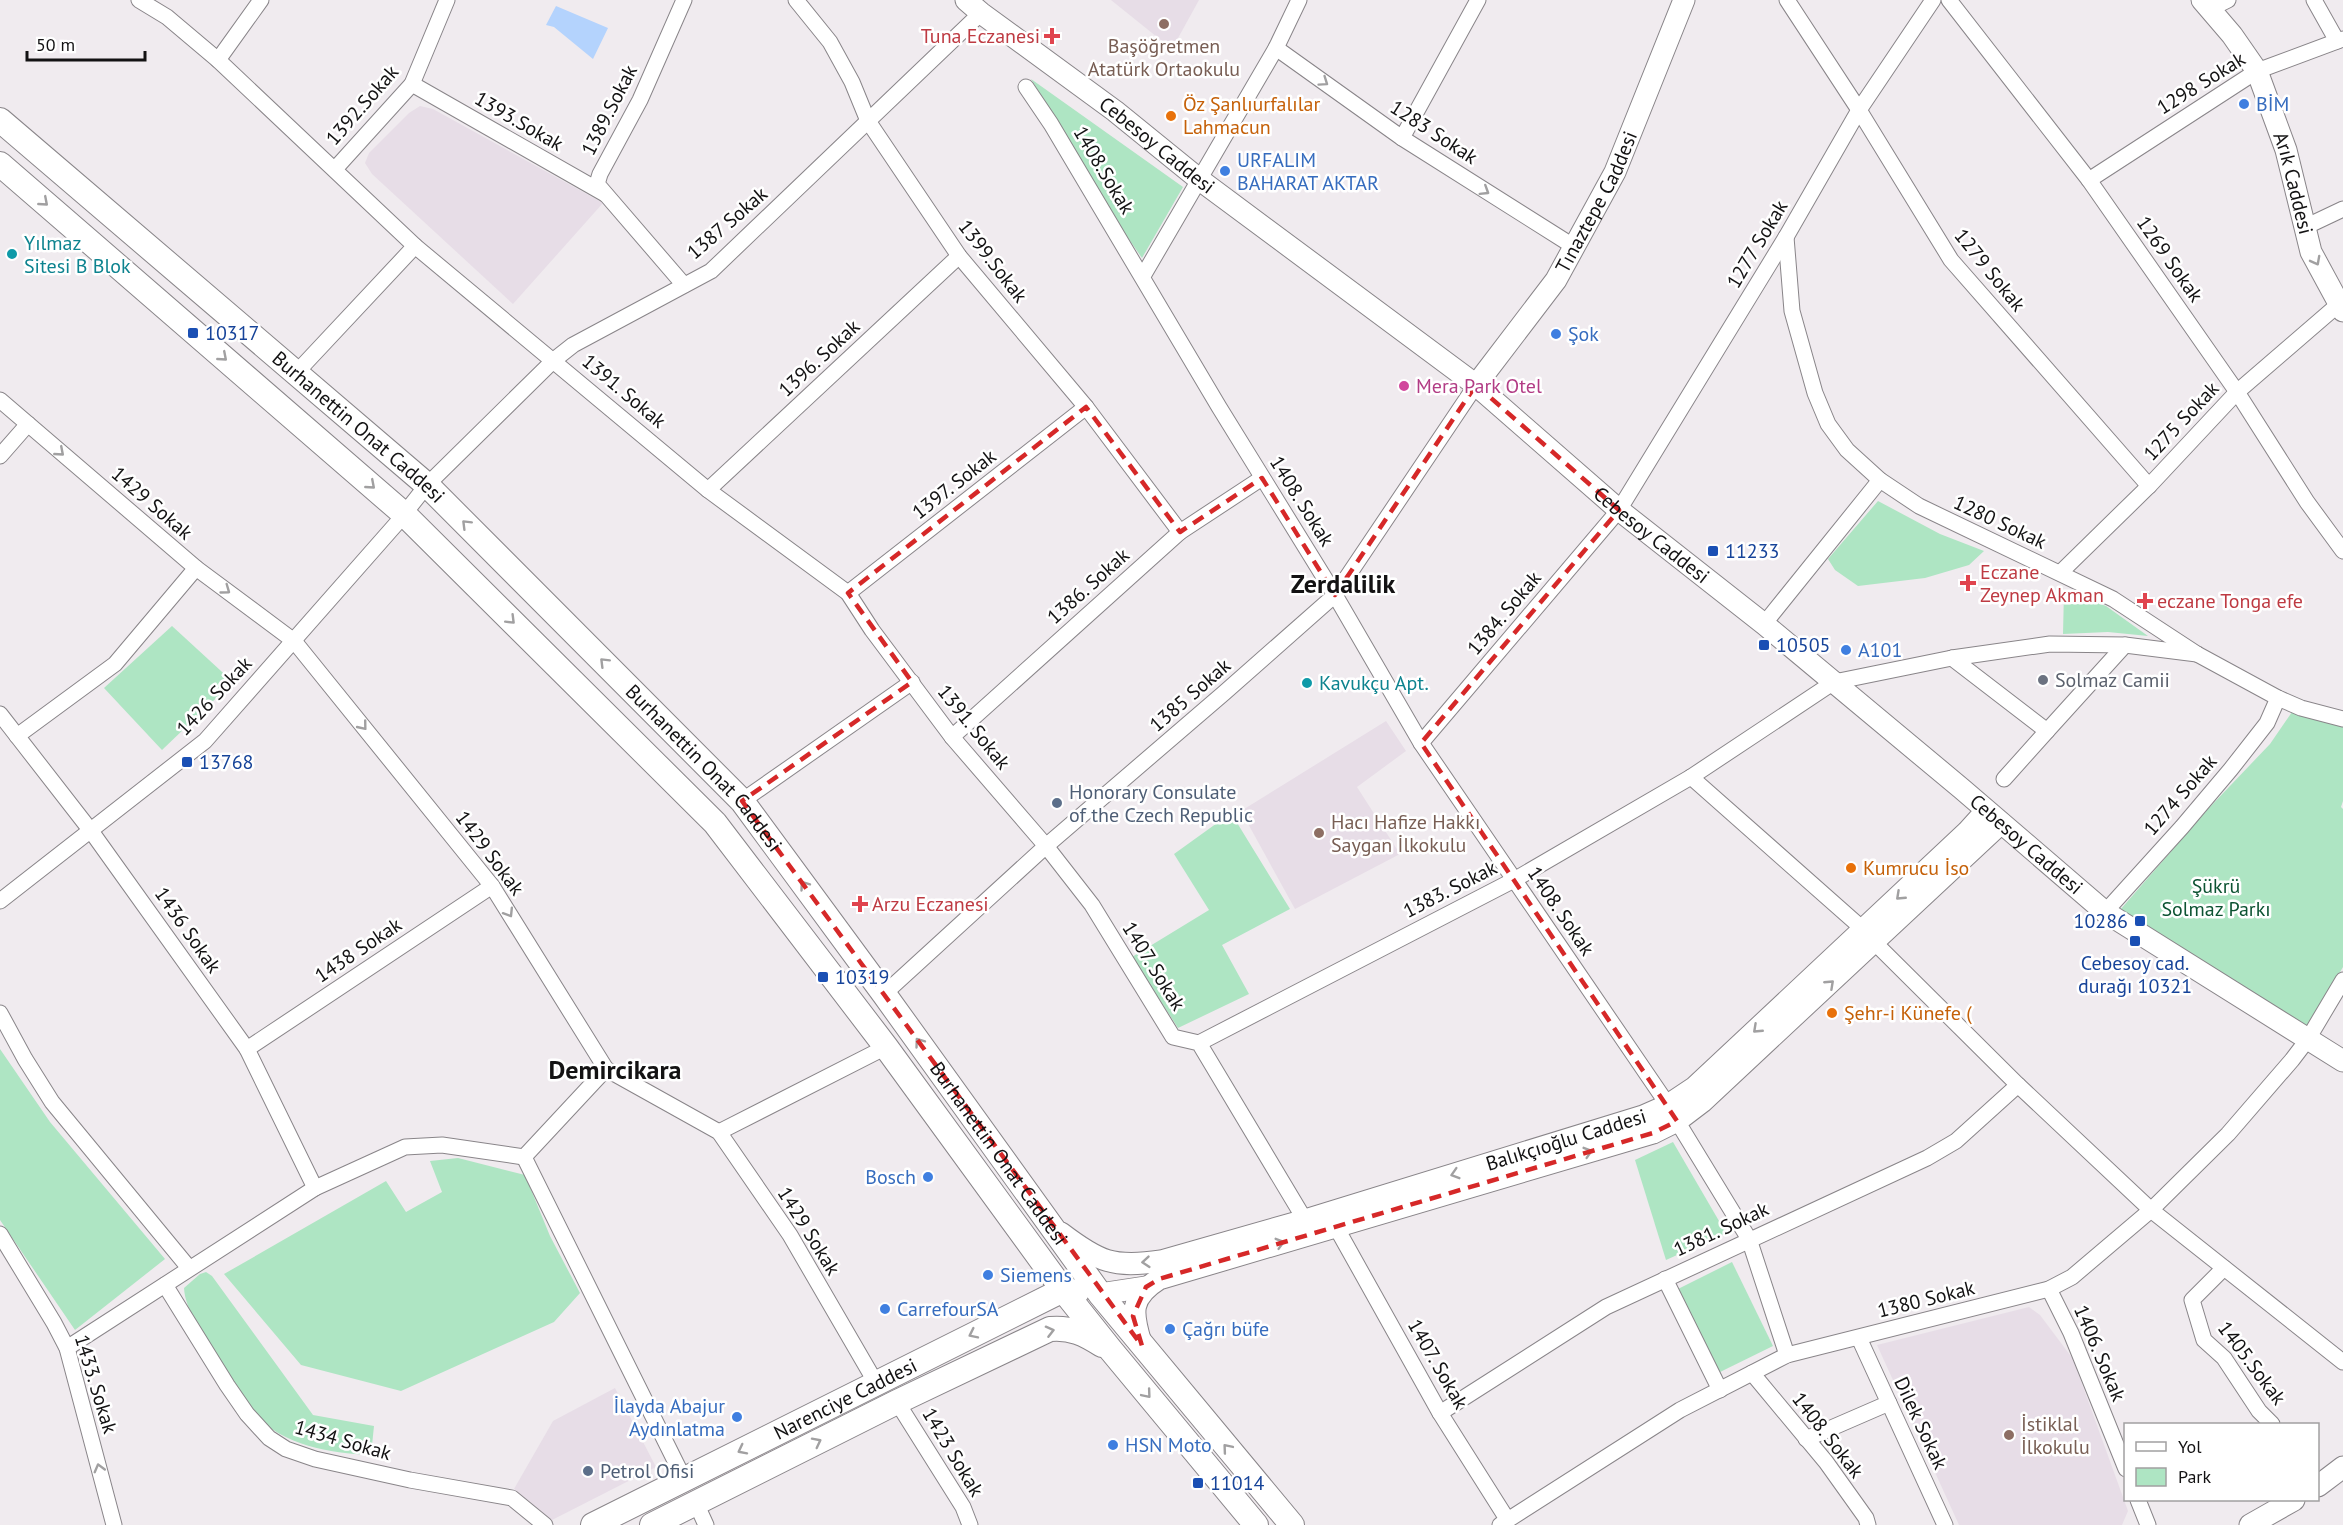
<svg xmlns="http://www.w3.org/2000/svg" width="2343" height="1525" font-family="'PT Sans',sans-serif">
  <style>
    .built { fill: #e7dde7 }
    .green { fill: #aee5c3 }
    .water { fill: #b4d3fd }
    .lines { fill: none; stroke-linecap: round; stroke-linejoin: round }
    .street-casing { stroke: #898589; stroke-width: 17 }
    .secondary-casing { stroke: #898589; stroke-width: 23 }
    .primary-casing { stroke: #898589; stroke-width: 26 }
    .street { stroke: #fff; stroke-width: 15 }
    .secondary { stroke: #fff; stroke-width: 21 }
    .primary { stroke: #fff; stroke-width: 24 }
    .oneway { stroke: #a1a0a1 }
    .marked { fill: none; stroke: #d62828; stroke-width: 4.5; stroke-dasharray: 12 8; stroke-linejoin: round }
    .education-dot { fill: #8d6e63; stroke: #fff; stroke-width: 2 }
    .health-dot { fill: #e0444e; stroke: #fff; stroke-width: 2 }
    .shop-dot { fill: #3f7fe0; stroke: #fff; stroke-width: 2 }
    .food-dot { fill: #e8710a; stroke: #fff; stroke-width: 2 }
    .culture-dot { fill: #0f9aa8; stroke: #fff; stroke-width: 2 }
    .transit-dot { fill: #1a4fb4; stroke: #fff; stroke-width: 2 }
    .hotel-dot { fill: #d1479c; stroke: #fff; stroke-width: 2 }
    .worship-dot { fill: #6b7280; stroke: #fff; stroke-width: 2 }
    .service-dot { fill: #5c6f8a; stroke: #fff; stroke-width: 2 }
    .labels { text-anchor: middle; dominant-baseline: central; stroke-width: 5; stroke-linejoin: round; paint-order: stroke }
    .health-label { font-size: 20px; fill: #be3a42; stroke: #fff; text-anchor: start }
    .education-label { font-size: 20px; fill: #785e54; stroke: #fff; text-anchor: start }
    .street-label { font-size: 20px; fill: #131213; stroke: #fff }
    .food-label { font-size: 20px; fill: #c56008; stroke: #fff; text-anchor: start }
    .shop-label { font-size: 20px; fill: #366cbe; stroke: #fff; text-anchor: start }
    .culture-label { font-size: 20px; fill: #0d838f; stroke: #fff; text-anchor: start }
    .transit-label { font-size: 20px; fill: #164399; stroke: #fff; text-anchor: start }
    .hotel-label { font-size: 20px; fill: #b23c85; stroke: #fff; text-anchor: start }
    .worship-label { font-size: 20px; fill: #5b616d; stroke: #fff; text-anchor: start }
    .service-label { font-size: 20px; fill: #4e5e75; stroke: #fff; text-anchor: start }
    .park-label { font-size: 20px; fill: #0c5332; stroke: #fff }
    .district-label { font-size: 26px; font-weight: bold; fill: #131213; stroke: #fff }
  </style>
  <rect width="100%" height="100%" fill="#f0ebef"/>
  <g class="built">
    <path d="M1111,0H1199L1172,49Z"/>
    <path d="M420,106L433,109L603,203L513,304L372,174L365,163L369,153L409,113Z"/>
    <path d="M1386,721L1406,751L1357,787L1400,854L1295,909L1241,811Z"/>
    <path d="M2029,1307L2040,1315L2073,1359L2128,1511L2122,1525H1959L1877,1345Z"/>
    <path d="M615,1388L656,1467L552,1520L514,1489L553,1421Z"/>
  </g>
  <g class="green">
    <path d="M1031,79L1183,187L1142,258L1114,218L1078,155Z"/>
    <path d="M1878,501L1940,534L1984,551L1969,565L1925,578L1858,586L1835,570L1828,559Z"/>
    <path d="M2064,591L2106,606L2148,636L2108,632L2063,634Z"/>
    <path d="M172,626L233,682L162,750L104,688Z"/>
    <path d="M2292,712L2343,726V801L2341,807L2343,809V967L2305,1031L2120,910L2208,809L2270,744Z"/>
    <path d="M1231,813L1290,909L1222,945L1249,994L1178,1028L1132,957L1209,910L1174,854Z"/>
    <path d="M0,1049L50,1122L165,1259L75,1330L0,1220Z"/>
    <path d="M1673,1142L1726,1233L1666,1260L1635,1160Z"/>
    <path d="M458,1158L525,1175L550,1236L580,1293L554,1322L401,1391L301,1365L224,1274L386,1181L406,1212L442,1192L430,1161Z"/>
    <path d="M1732,1262L1773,1346L1716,1374L1676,1290Z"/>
    <path d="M206,1272L212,1276L313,1415L374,1426L371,1455C328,1453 284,1446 253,1413C237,1395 226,1370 214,1350C203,1332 185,1310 184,1288L200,1274Z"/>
  </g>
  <path class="water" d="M556,6L608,28L593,59L554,27L546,25Z"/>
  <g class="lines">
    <g class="street-casing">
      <g id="street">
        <path d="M139,0L167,17L218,60L415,246L708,490L848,593L872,630L952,737L1046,846L1092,905L1173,1037L1199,1043L1305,1220"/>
        <path d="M796,0L830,42L852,82L868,121L959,256L1086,407L1180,532"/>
        <path d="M1787,0L1859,110L1951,260L2149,486"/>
        <path d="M1949,0L2089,180L2237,392L2307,502L2343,551"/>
        <path d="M2314,0L2337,41"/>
        <path d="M2210,9L2228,0"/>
        <path d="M1276,48L1402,138L1573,246"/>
        <path d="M218,60L261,0"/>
        <path d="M412,84L605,194"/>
        <path d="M1026,87L1051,124L1219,407L1335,595L1421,743L1668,1105"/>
        <path d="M1402,138L1478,0"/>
        <path d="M335,169L412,84L447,0"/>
        <path d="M2089,180L2257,71L2343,39"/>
        <path d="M2305,227L2343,209"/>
        <path d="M1786,237L1792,311L1815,393L1828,424L1847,450L1880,480L1919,506L2113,599L2197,654L2278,698L2301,708L2343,719"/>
        <path d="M1143,276L1276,48L1299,0"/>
        <path d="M684,285L597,184L600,174L640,100L684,0"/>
        <path d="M296,373L415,246"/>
        <path d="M0,400L196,568L294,641L492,886L606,1069L719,1132L790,1235L876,1383"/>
        <path d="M0,456L28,424"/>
        <path d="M708,490L959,256"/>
        <path d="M2060,573L2149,486L2237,392L2339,304"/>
        <path d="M848,593L1086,407"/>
        <path d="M1764,624L1880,480"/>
        <path d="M1952,658L2047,731L2125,645"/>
        <path d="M0,714L91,831L247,1049L315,1188"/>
        <path d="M17,736L115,664L196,568"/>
        <path d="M952,737L1180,532L1262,478"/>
        <path d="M1421,743L1619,510L1786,237L1859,110L1933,0"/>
        <path d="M1691,777L1864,930"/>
        <path d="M2004,779L2047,731"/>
        <path d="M742,801L912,682"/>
        <path d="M0,901L205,741L397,523L427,485L554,360L573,345L711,271L981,13"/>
        <path d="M2105,912L2182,827L2231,769L2267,723L2278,698"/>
        <path d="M1875,943L2018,1085L2151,1210L2343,1362"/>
        <path d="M884,994L1046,846L1224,693L1335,595L1476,385"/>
        <path d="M0,1013L25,1059L52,1102L189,1268"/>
        <path d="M1199,1043L1514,880L1691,777L1834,682L1952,658L2050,644L2125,645L2197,654"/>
        <path d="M247,1049L492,886"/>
        <path d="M1677,1121L1749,1239L1787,1355"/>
        <path d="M719,1132L886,1047"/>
        <path d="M524,1157L684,1479"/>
        <path d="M1336,1227L1440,1413L1507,1519"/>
        <path d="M0,1234L54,1323L67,1348L114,1525"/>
        <path d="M2224,1268L2192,1300L2204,1340L2224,1358L2259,1411L2272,1424"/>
        <path d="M1665,1279L1720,1390"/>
        <path d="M165,1285L227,1385L247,1414L269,1438L286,1449L315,1459L410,1480L512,1498L545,1525"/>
        <path d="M2049,1289L2071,1333L2126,1469"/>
        <path d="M1859,1338L1945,1525"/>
        <path d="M67,1348L315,1188L405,1147L442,1145L524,1157L606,1069"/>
        <path d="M1752,1373L1826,1462L1866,1518L1868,1525"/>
        <path d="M897,1402L963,1507L970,1525"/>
        <path d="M1440,1413L1606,1307L1927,1158L1956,1141L2018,1085"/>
        <path d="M1806,1439L1889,1403"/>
        <path d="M2138,1500L2148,1525"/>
        <path d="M696,1503L706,1525"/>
        <path d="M1500,1525L1680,1410L1787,1355L2049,1289L2072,1277L2151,1210L2228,1134L2292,1060L2308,1039L2343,980"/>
      </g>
    </g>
    <g class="secondary-casing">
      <g id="secondary">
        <path id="s1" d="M966,0L981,13L1115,111L1200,180L1476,385L1619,510L1764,624L1962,789L2105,912L2343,1061"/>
        <path id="s2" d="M2202,0L2232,35L2257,71L2286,150L2311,252L2343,311"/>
        <path id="s3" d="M1476,385L1556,280L1615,172L1684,0"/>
        <path id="s4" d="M1061,1233C1099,1262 1113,1268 1161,1261L1305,1220L1643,1116L1668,1105L1695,1087L1967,832L1986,811"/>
        <path d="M1100,1294L1146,1287"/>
        <path d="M1141,1343C1132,1313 1129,1298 1159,1279L1653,1133L1677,1121L1702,1102L2001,823"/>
        <path d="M2318,1486L2343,1467"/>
        <path d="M2250,1525L2294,1500"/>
      </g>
    </g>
    <g class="primary-casing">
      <g id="primary">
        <path id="s5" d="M0,120L427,485L742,801L884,994L1100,1294L1292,1525"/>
        <path d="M0,164L404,514L715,823L886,1047L1063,1290L1110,1349L1256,1525"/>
        <path id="s6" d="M593,1525L1063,1290L1077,1292"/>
        <path d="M652,1525L897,1402L1050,1329C1071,1327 1085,1334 1102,1345"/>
      </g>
    </g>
    <use href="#street" class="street"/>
    <use href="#secondary" class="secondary"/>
    <use href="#primary" class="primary"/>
  </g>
  <defs><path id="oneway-chevron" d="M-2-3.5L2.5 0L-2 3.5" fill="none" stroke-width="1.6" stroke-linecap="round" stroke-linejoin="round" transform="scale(1.5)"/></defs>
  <g class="oneway">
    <use href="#oneway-chevron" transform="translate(1324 82) rotate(35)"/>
    <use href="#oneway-chevron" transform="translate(1485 191) rotate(32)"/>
    <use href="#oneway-chevron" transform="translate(44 202) rotate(41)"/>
    <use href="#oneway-chevron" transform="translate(2316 261) rotate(62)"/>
    <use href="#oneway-chevron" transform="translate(223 357) rotate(41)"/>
    <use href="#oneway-chevron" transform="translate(60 452) rotate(41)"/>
    <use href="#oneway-chevron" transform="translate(371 485) rotate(41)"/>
    <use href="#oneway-chevron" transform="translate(466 524) rotate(-135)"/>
    <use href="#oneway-chevron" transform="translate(226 590) rotate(36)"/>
    <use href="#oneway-chevron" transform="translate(511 620) rotate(45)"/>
    <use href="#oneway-chevron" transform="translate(604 662) rotate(-135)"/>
    <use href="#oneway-chevron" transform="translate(363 726) rotate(51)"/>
    <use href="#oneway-chevron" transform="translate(804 885) rotate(-126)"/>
    <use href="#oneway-chevron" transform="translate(1900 896) rotate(137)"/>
    <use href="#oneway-chevron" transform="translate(509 913) rotate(58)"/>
    <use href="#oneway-chevron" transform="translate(1830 984) rotate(-43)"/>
    <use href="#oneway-chevron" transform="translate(1757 1029) rotate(137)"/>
    <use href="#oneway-chevron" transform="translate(919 1042) rotate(-126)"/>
    <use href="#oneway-chevron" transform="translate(1588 1152) rotate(-17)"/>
    <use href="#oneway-chevron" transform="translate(1455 1174) rotate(163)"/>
    <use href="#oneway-chevron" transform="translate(1280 1243) rotate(-16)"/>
    <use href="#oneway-chevron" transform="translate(1146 1262) rotate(175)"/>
    <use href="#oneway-chevron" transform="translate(1050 1331) rotate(-14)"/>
    <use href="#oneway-chevron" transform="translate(973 1334) rotate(154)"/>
    <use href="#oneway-chevron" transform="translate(1147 1394) rotate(50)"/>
    <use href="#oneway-chevron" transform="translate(817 1442) rotate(-27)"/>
    <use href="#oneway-chevron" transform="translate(1227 1448) rotate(-130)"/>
    <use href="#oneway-chevron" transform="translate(742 1450) rotate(153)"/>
    <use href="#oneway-chevron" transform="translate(99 1468) rotate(-105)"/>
  </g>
  <path class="marked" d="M1476,385L1619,510L1421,743L1677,1121L1653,1133L1159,1279L1146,1287L1133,1316L1142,1346L742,801L912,682L848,593L1086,407L1180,532L1262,478L1335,595Z"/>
  <g class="education-dot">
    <circle cx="1164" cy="24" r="6"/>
    <circle cx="1319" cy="833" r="6"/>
    <circle cx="2009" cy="1435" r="6"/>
  </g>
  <g class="health-dot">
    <path d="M1049 27h6v6h6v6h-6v6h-6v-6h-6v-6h6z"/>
    <path d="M1965 574h6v6h6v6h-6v6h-6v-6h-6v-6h6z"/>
    <path d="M2142 592h6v6h6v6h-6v6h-6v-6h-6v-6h6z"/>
    <path d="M857 895h6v6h6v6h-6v6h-6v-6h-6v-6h6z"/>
  </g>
  <g class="shop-dot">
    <circle cx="2244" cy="104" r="6"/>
    <circle cx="1225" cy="171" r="6"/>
    <circle cx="1556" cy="334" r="6"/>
    <circle cx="1846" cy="650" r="6"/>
    <circle cx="928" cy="1177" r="6"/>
    <circle cx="988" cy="1275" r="6"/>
    <circle cx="885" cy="1309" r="6"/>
    <circle cx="1170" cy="1329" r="6"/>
    <circle cx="737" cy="1417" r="6"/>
    <circle cx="1113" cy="1445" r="6"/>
  </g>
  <g class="food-dot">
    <circle cx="1171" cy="116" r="6"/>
    <circle cx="1851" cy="868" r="6"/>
    <circle cx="1832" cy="1013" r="6"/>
  </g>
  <g class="culture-dot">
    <circle cx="12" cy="254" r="6"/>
    <circle cx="1307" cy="683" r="6"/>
  </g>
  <g class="transit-dot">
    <rect x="187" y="327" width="12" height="12" rx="3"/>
    <rect x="1707" y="545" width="12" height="12" rx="3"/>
    <rect x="1758" y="639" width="12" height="12" rx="3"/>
    <rect x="181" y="756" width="12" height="12" rx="3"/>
    <rect x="2134" y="915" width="12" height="12" rx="3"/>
    <rect x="2129" y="935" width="12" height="12" rx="3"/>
    <rect x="817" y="971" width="12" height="12" rx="3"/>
    <rect x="1192" y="1477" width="12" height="12" rx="3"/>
  </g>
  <circle class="hotel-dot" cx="1404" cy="386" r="6"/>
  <circle class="worship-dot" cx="2043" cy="680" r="6"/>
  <g class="service-dot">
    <circle cx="1057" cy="803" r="6"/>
    <circle cx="588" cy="1471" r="6"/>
  </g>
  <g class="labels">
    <g class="health-label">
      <text x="1040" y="36" text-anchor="end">Tuna Eczanesi</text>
      <text x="1980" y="572">Eczane<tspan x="1980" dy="23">Zeynep Akman</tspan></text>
      <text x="2157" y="601">eczane Tonga efe</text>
      <text x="872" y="904">Arzu Eczanesi</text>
    </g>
    <g class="education-label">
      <text x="1164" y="46" text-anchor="middle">Başöğretmen<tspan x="1164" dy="23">Atatürk Ortaokulu</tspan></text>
      <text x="1331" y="822">Hacı Hafize Hakkı<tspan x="1331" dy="23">Saygan İlkokulu</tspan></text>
      <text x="2021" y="1424">İstiklal<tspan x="2021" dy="23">İlkokulu</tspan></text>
    </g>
    <g class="street-label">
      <text transform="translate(2201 83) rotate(-32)">1298 Sokak</text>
      <text transform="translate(362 105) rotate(-49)">1392.Sokak</text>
      <text transform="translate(609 110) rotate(-63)">1389.Sokak</text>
      <text transform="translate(519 121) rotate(30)">1393.Sokak</text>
      <text transform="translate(1434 132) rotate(33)">1283 Sokak</text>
      <text stroke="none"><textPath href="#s1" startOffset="240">Cebesoy Caddesi</textPath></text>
      <text transform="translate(1104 170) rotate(59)">1408.Sokak</text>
      <text stroke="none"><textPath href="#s2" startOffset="208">Arık Caddesi</textPath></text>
      <text stroke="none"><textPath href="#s3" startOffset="220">Tınaztepe Caddesi</textPath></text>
      <text transform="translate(727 223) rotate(-41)">1387 Sokak</text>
      <text transform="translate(1757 244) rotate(-59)">1277 Sokak</text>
      <text transform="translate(2170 259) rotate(55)">1269 Sokak</text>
      <text transform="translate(993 261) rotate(52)">1399.Sokak</text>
      <text transform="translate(1990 270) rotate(51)">1279 Sokak</text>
      <text transform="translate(819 358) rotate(-43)">1396. Sokak</text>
      <text transform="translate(624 391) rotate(40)">1391. Sokak</text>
      <text transform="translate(2181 421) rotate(-47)">1275 Sokak</text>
      <text stroke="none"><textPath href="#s5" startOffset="472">Burhanettin Onat Caddesi</textPath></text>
      <text transform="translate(954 484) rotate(-38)">1397. Sokak</text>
      <text transform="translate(1302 501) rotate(58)">1408. Sokak</text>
      <text transform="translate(152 503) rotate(41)">1429 Sokak</text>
      <text transform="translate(2000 522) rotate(25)">1280 Sokak</text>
      <text stroke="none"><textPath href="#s1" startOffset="870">Cebesoy Caddesi</textPath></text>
      <text transform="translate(1088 586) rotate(-42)">1386. Sokak</text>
      <text transform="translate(1504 613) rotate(-50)">1384. Sokak</text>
      <text transform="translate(1190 695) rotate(-41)">1385 Sokak</text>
      <text transform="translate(214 696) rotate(-47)">1426 Sokak</text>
      <text transform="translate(974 727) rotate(51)">1391. Sokak</text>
      <text stroke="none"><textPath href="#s5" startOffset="958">Burhanettin Onat Caddesi</textPath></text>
      <text transform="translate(2180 795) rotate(-49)">1274 Sokak</text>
      <text stroke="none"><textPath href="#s1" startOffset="1356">Cebesoy Caddesi</textPath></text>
      <text transform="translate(490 853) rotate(53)">1429 Sokak</text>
      <text transform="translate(1450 889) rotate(-27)">1383. Sokak</text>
      <text transform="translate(1561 911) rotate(56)">1408. Sokak</text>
      <text transform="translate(188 930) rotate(55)">1436 Sokak</text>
      <text transform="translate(358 950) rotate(-34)">1438 Sokak</text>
      <text transform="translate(1154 966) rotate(58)">1407. Sokak</text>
      <text stroke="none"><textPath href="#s4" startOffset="531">Balıkçıoğlu Caddesi</textPath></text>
      <text stroke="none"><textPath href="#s5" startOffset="1444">Burhanettin Onat Caddesi</textPath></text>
      <text transform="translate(1721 1229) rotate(-25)">1381. Sokak</text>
      <text transform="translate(809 1231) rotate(58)">1429 Sokak</text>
      <text transform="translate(1926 1299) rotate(-14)">1380 Sokak</text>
      <text transform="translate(2100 1353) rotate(67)">1406. Sokak</text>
      <text transform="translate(2252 1363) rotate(53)">1405.Sokak</text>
      <text transform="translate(1438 1364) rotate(60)">1407. Sokak</text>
      <text transform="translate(96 1384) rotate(73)">1433. Sokak</text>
      <text stroke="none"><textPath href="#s6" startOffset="282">Narenciye Caddesi</textPath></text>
      <text transform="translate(1921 1423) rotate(65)">Dilek Sokak</text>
      <text transform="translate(1828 1435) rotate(52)">1408. Sokak</text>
      <text transform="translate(343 1440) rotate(16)">1434 Sokak</text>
      <text transform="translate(953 1452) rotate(59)">1423 Sokak</text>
    </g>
    <g class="food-label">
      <text x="1183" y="104">Öz Şanlıurfalılar<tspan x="1183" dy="23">Lahmacun</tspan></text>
      <text x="1863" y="868">Kumrucu İso</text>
      <text x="1844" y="1013">Şehr-i Künefe (</text>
    </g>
    <g class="shop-label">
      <text x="2256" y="104">BİM</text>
      <text x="1237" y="160">URFALIM<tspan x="1237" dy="23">BAHARAT AKTAR</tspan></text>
      <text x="1568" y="334">Şok</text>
      <text x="1858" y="650">A101</text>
      <text x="916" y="1177" text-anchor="end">Bosch</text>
      <text x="1000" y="1275">Siemens</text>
      <text x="897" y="1309">CarrefourSA</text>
      <text x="1182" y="1329">Çağrı büfe</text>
      <text x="725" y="1406" text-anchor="end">İlayda Abajur<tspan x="725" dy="23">Aydınlatma</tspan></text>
      <text x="1125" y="1445">HSN Moto</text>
    </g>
    <g class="culture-label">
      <text x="24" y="243">Yılmaz<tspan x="24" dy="23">Sitesi B Blok</tspan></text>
      <text x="1319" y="683">Kavukçu Apt.</text>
    </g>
    <g class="transit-label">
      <text x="205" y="333">10317</text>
      <text x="1725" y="551">11233</text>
      <text x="1776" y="645">10505</text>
      <text x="199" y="762">13768</text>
      <text x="2128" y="921" text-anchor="end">10286</text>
      <text x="2135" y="963" text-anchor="middle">Cebesoy cad.<tspan x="2135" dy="23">durağı 10321</tspan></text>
      <text x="835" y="977">10319</text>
      <text x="1210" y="1483">11014</text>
    </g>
    <g class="hotel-label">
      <text x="1416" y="386">Mera Park Otel</text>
    </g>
    <g class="worship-label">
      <text x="2055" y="680">Solmaz Camii</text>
    </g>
    <g class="service-label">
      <text x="1069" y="792">Honorary Consulate<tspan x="1069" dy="23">of the Czech Republic</tspan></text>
      <text x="600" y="1471">Petrol Ofisi</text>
    </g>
    <g class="park-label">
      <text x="2216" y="886">Şükrü<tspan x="2216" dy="23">Solmaz Parkı</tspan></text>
    </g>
    <g class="district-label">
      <text x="1343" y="583">Zerdalilik</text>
      <text x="615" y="1069">Demircikara</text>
    </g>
  </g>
  <rect x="2124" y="1423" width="195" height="78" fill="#ffffff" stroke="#a1a0a1" stroke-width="1.5"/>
  <rect x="2136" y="1442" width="30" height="9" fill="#ffffff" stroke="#a1a0a1" stroke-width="1.5"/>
  <text x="2178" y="1453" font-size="18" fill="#131213">Yol</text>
  <rect x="2136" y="1468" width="30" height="18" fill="#aee5c3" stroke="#a1a0a1" stroke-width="1.5"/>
  <text x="2178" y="1483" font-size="18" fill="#131213">Park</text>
  <path d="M27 51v9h118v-9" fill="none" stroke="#131213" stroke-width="3"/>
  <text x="36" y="51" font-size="18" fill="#131213" stroke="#ffffff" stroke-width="4.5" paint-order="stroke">50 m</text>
</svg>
